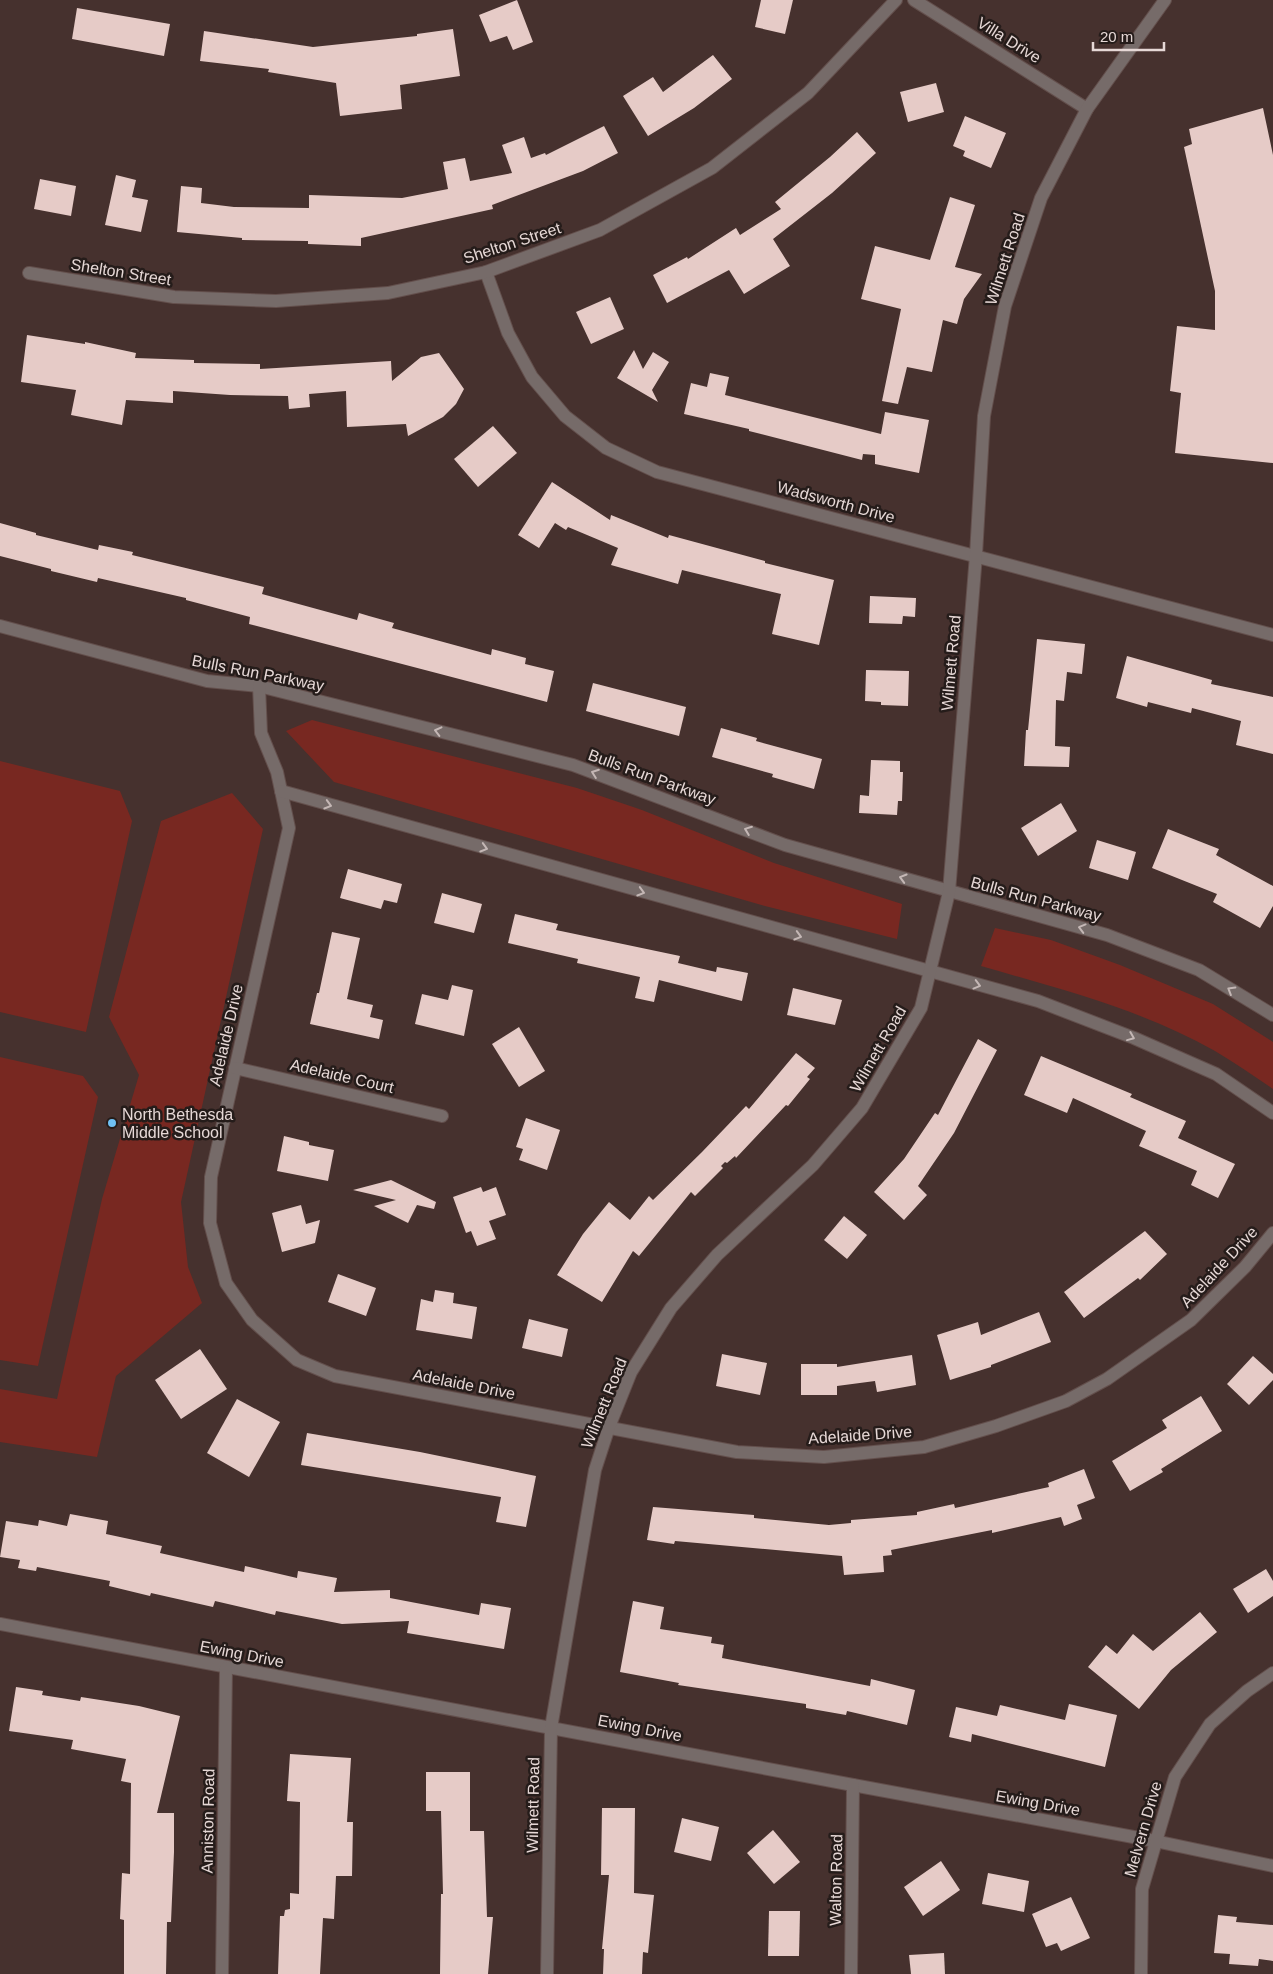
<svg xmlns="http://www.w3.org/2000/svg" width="1273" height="1974" font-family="Helvetica,sans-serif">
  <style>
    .green { fill: #782821 }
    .building { fill: #e6cbc7 }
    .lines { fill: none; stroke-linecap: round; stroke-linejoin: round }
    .minor-casing { stroke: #634f4c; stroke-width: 14 }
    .minor { stroke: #766b69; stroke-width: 12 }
    .oneway { stroke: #c4b7b5 }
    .poi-dot { fill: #70c1f4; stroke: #251c1a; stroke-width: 2 }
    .labels { text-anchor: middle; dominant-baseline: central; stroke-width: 5; stroke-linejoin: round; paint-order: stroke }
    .street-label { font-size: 16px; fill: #e6d8d6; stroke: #251c1a }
    .poi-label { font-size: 16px; fill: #e6d8d6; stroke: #251c1a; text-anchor: start }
  </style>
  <rect width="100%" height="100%" fill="#46312e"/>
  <g class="green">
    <path d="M312,720L577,788L642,810L774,863L902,904L897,939L765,906L334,782L286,731Z"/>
    <path d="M0,761L120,791L132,821L86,1032L0,1012Z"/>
    <path d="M232,793L263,829L181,1202L188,1267L202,1303L116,1376L97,1457L0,1442V1389L57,1399L102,1199L139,1075L109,1017L161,821Z"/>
    <path d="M995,928L1051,940L1120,965L1213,1004L1273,1042V1089C1254,1076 1235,1063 1215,1051C1143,1010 1060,989 981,966Z"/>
    <path d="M0,1057L83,1076L98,1097L38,1366L0,1360Z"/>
  </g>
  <g class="building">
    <path d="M517,0L533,42L513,50L507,36L490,42L479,15Z"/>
    <path d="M761,0H793L785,34L755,27Z"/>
    <path d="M77,8L170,24L164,56L72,39Z"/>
    <path d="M453,29L460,76L400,85L402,109L340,116L336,83L268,72L269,69L200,61L204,31L313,47L417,36V34Z"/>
    <path d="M713,55L732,79L694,108L648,136L623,96L653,77L663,92Z"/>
    <path d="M936,83L944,112L908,122L900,92Z"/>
    <path d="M1263,108L1273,155V463L1175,453L1181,393L1170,391L1177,326L1215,330V291L1184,147L1192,144L1189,129Z"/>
    <path d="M965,116L1006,133L991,168L963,156L965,151L953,146Z"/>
    <path d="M604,126L618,153L583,171L492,205L493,209L361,238V246L308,244V241L242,240V238L177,232L181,186L202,188L201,203L234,207L309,208V195L402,198L448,189L443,162L465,158L470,181L512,173L502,145L524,137L531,158L545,153L546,155Z"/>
    <path d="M857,132L876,153L832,193L773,239L790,266L744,294L729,270L667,303L653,275L687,257L688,259L736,228L740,235L781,209L775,202L830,157Z"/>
    <path d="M116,175L136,180L132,197L148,200L141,232L105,225Z"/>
    <path d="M40,179L76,186L71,216L34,209Z"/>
    <path d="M950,197L975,205L955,267L982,274L964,299L957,324L943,320L932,372L907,367L898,404L882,401L901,309L861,299L875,246L930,260Z"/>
    <path d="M610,297L624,329L591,344L576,312Z"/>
    <path d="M27,335L85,344V342L136,353L135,358L194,360V363L260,364V369L391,361L392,381L421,357L439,353L464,389L456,404L443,417L408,436L406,424L347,427L346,391L309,394L310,407L289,409L288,396L230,395L173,391V403L126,400L122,425L71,415L76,390L21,382Z"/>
    <path d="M634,350L643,369L653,352L669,362L652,390L658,402L617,378Z"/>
    <path d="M710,373L729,377L725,395L881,434L885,412L929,420L919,473L875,464V455L863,454L862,460L749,431V429L684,414L691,383L707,387Z"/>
    <path d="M493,426L517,453L478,487L454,459Z"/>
    <path d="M552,482L610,520L611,515L668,538L669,535L765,561V563L834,580L819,645L772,634L781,594L682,570L678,584L611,565L618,548L568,527L566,530L555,523L539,548L518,535Z"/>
    <path d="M0,523L36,533V535L98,550L99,545L133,552L132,555L264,587L262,594L357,620L359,613L369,616L394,623L392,628L491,655L492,649L526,658L525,664L554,671L547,702L249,624L250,617L186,600V598L98,578L97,582L51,571V569L0,556Z"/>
    <path d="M870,596L916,598L915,617L903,616L902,624L869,623Z"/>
    <path d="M1037,639L1085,644L1082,674L1067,672L1064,701L1056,700L1055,746L1070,747L1069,767L1024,766L1026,730H1028Z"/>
    <path d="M1127,656L1212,680L1211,684L1273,697V754L1236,745L1241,721L1192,708L1191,713L1148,702L1147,707L1116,698Z"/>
    <path d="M866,670L909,671L908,706L881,705V702L865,701Z"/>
    <path d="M593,683L686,707L679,736L586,711Z"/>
    <path d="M721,728L757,738L756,741L822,759L814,789L772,777L773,774L712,757Z"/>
    <path d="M871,760L900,761V772H903L902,801H898L897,815L859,813L860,795L869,796Z"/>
    <path d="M1061,803L1077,831L1038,856L1021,828Z"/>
    <path d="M1168,829L1219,849L1216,855L1273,886V906L1260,928L1213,902L1217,894L1152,868Z"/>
    <path d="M1097,840L1136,852L1128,880L1089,868Z"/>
    <path d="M348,869L402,884L397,903L384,900L381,909L340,898Z"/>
    <path d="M442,893L482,904L474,933L434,923Z"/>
    <path d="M515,914L558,924L556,930L680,956L678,963L716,972L717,967L748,973L742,1001L659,980L654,1002L635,998L640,977L577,963L578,959L508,943Z"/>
    <path d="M332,932L360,938L347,999L373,1005L370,1017L383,1020L379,1039L310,1024L317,993H319Z"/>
    <path d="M452,985L473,990L464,1036L415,1024L422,994L448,1000Z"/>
    <path d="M793,988L842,1000L835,1025L787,1015Z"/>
    <path d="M519,1027L545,1071L519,1087L492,1044Z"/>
    <path d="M978,1039L997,1050L954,1133L918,1186L927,1195L904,1220L874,1192L904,1159L935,1113L938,1115Z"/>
    <path d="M796,1053L815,1068L807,1077L810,1079L788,1106L786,1105L736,1158L735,1156L727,1163L725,1162L721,1166L723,1168L695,1196L691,1192L639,1256L633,1251L602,1302L557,1275L583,1234L609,1202L630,1220L649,1196L653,1200L702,1152L746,1106L749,1109Z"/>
    <path d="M1041,1056L1132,1094L1130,1097L1186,1121L1178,1138L1235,1164L1218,1198L1191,1185L1197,1171L1139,1146L1146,1131L1073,1098L1067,1113L1024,1095Z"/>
    <path d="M526,1118L560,1130L547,1170L519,1160L523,1149L516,1147Z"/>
    <path d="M284,1136L309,1142V1145L334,1150L328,1181L277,1171Z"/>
    <path d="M391,1180L436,1202L434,1209L417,1205L408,1223L374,1206L396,1200L353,1190Z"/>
    <path d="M481,1187L483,1192L496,1187L506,1215L489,1221L496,1239L477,1246L471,1231L466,1233L453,1197Z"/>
    <path d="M301,1205L306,1224L320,1220L315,1243L282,1252L272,1213Z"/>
    <path d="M844,1216L867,1235L847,1259L824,1240Z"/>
    <path d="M1145,1231L1167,1254L1140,1280L1138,1278L1084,1318L1064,1292Z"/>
    <path d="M338,1274L376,1288L366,1316L328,1302Z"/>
    <path d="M435,1290L454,1293L453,1303L477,1307L472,1339L416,1330L421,1299L433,1302Z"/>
    <path d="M1039,1312L1051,1342L991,1365V1367L950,1380L937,1335L978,1322L981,1335Z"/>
    <path d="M529,1319L568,1329L562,1357L522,1348Z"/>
    <path d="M200,1349L227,1389L181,1419L155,1380Z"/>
    <path d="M722,1354L767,1363L760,1395L716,1386Z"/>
    <path d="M912,1355L916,1385L877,1392L875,1381L837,1386V1395H801V1364H837V1367Z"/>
    <path d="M1253,1356L1273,1374V1380L1249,1405L1227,1384Z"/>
    <path d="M1201,1396L1222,1431L1161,1469L1163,1472L1130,1491L1112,1461L1167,1428L1162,1420Z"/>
    <path d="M237,1399L280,1422L249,1477L207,1453Z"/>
    <path d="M307,1433L420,1452L536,1476L526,1527L496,1522L501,1497L301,1465Z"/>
    <path d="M1084,1469L1095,1498L1077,1505L1082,1519L1064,1526L1061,1517L992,1533V1530L891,1550L892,1555L883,1556L884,1572L844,1575L842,1556L675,1541L674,1544L647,1540L653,1507L754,1515V1518L829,1525L851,1523V1520L917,1515V1512L954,1504L955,1508L1049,1487L1048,1483Z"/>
    <path d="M70,1514L108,1521L106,1534L162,1546L160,1553L244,1572L245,1566L297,1578L298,1571L337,1578L334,1592L390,1590V1598L479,1615L481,1603L511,1608L504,1649L407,1633L409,1621L342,1624L276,1611L275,1615L215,1601L213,1607L151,1593L150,1596L109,1586L110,1581L37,1567L36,1571L18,1568L20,1560L0,1557L6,1521L38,1526L39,1520L67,1526Z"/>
    <path d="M1266,1569L1273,1581V1596L1248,1613L1233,1589Z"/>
    <path d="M633,1601L664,1607L660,1629L712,1637L711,1643L724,1645L722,1658L870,1686L871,1679L915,1690L907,1725L847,1711L846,1715L806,1708V1704L678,1685L679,1683L620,1672Z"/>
    <path d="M1200,1612L1217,1632L1171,1670L1139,1709L1088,1667L1106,1645L1117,1654L1133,1634L1153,1651Z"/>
    <path d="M16,1687L43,1691L42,1695L80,1701L81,1697L139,1706L180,1716L157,1813H174V1852L171,1922H167L166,1974H124V1920L120,1919L122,1873L130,1874L131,1783L121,1781L126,1759L71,1749L73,1740L9,1731Z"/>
    <path d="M1069,1704L1117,1715L1105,1767L972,1734L971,1742L949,1737L956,1707L997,1716L1000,1705L1065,1720Z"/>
    <path d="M290,1754L351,1758L347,1822H353L352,1876H336L334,1919L323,1918L320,1974H278L280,1916H284L285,1910L290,1909V1893L299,1894L300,1802L287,1801Z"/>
    <path d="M426,1772H470V1831H484L487,1917H493L488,1974H440L441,1894H443L441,1811H426Z"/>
    <path d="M602,1808H635L634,1893L654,1895L648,1953L643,1952L642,1974H603L604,1949H602L609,1875H601Z"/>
    <path d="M682,1818L719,1827L711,1861L674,1852Z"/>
    <path d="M773,1830L800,1862L774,1884L747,1853Z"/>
    <path d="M941,1861L960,1890L923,1916L904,1887Z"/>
    <path d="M988,1873L1029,1881L1024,1912L982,1904Z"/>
    <path d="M1071,1897L1090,1938L1061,1951L1057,1943L1046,1947L1032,1914Z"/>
    <path d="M769,1911H800L799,1956H768Z"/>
    <path d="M1218,1915L1237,1917L1236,1922L1273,1925V1961L1259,1959L1258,1966L1229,1964L1230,1954L1214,1953Z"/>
    <path d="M944,1953L945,1974H911L909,1955Z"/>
  </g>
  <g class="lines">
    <g class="minor-casing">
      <g id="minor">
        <path d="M914,0L1087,109"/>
        <path d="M486,272L508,333L532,377L565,416L606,448L657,472L1273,635"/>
        <path d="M29,273L174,297L276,301L388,293L486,272L600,230L712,168L808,93L896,0"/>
        <path d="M0,626L207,681L259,686L573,765L785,845L1107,935L1199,970L1273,1015"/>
        <path d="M259,686L261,733L277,772L289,828L211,1177L210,1223L226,1283L252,1320L297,1360L335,1376L737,1452L824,1457L924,1447L996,1426L1066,1401L1107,1379L1191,1320L1245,1267L1273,1233"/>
        <path d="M281,791L1038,1001L1134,1038L1216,1074L1273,1113"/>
        <path d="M235,1068L442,1116"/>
        <path d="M0,1624L853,1785L1155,1841L1273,1866"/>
        <path d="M222,1974L226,1668"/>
        <path d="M547,1974L551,1728L595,1470L609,1427L631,1372L671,1308L717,1255L813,1165L862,1108L921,1008L949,892L976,555L984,416L1005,306L1041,198L1087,109L1165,0"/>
        <path d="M851,1974L853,1785"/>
        <path d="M1141,1974L1142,1889L1175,1777L1210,1724L1247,1691L1273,1673"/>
      </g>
    </g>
    <use href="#minor" class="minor"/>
  </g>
  <defs><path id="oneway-chevron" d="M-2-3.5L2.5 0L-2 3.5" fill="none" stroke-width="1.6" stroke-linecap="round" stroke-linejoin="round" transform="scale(1.25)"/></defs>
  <g class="oneway">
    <use href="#oneway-chevron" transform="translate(438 731) rotate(-166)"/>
    <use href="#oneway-chevron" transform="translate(595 773) rotate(-160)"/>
    <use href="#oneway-chevron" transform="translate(328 805) rotate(16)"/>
    <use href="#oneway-chevron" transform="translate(748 830) rotate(-159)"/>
    <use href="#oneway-chevron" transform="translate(484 848) rotate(16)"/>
    <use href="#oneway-chevron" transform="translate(903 878) rotate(-164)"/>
    <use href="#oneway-chevron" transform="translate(641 892) rotate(16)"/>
    <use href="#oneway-chevron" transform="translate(1082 928) rotate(-165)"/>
    <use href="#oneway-chevron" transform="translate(798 936) rotate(16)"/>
    <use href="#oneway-chevron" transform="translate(977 985) rotate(15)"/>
    <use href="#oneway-chevron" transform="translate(1231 990) rotate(-149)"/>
    <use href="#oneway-chevron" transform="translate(1131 1037) rotate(22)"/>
  </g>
  <circle class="poi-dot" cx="112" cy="1123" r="5"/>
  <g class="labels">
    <g class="street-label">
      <text transform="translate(1009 40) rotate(32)">Villa Drive</text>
      <text transform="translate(512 243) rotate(-18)">Shelton Street</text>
      <text transform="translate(1005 259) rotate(-72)">Wilmett Road</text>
      <text transform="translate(121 272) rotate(9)">Shelton Street</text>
      <text transform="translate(836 502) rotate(15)">Wadsworth Drive</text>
      <text transform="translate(951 663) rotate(-85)">Wilmett Road</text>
      <text transform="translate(258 673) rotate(11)">Bulls Run Parkway</text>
      <text transform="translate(652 777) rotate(20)">Bulls Run Parkway</text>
      <text transform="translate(1036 899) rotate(15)">Bulls Run Parkway</text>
      <text transform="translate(226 1035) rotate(-77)">Adelaide Drive</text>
      <text transform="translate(878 1049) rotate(-60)">Wilmett Road</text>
      <text transform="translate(342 1076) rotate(13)">Adelaide Court</text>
      <text transform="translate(1219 1267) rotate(-47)">Adelaide Drive</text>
      <text transform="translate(464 1384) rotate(11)">Adelaide Drive</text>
      <text transform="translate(604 1403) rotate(-68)">Wilmett Road</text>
      <text transform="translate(860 1435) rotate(-4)">Adelaide Drive</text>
      <text transform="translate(242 1654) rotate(11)">Ewing Drive</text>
      <text transform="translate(640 1728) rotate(11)">Ewing Drive</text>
      <text transform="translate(1038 1803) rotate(10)">Ewing Drive</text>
      <text transform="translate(533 1805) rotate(-89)">Wilmett Road</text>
      <text transform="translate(208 1821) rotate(-89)">Anniston Road</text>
      <text transform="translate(1143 1829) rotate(-74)">Melvern Drive</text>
      <text transform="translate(836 1880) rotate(-89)">Walton Road</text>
    </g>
    <g class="poi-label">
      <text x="122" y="1114">North Bethesda<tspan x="122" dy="18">Middle School</tspan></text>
    </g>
  </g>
  <path d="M1093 42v8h71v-8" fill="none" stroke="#e6d8d6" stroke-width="2.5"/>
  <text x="1100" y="42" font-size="15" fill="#e6d8d6" stroke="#251c1a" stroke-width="4" paint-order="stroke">20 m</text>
</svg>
